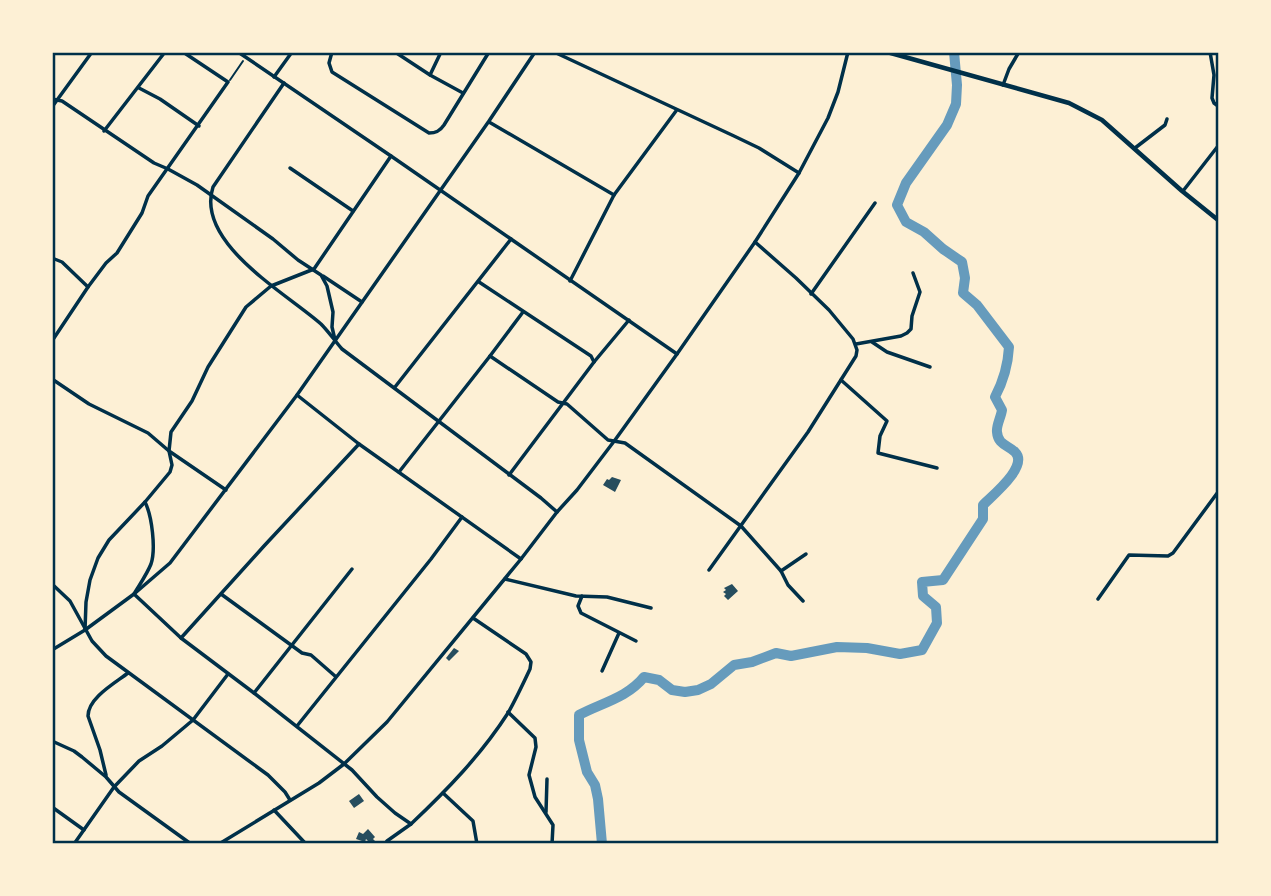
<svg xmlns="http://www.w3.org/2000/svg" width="1271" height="896" font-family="Jost,sans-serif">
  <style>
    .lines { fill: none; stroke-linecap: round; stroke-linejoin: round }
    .river { stroke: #669bbc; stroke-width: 10 }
    .building { fill: #264d5e }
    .path { stroke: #003049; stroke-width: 2 }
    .minor { stroke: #003049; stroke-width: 3.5 }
    .tertiary { stroke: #003049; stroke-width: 4.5 }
    .neatline { fill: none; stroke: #003049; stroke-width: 2.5 }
  </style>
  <rect width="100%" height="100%" fill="#fdf0d5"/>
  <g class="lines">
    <path class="river" d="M602,844L598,799L595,785L587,772L579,740V715C601,703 627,698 644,677L659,680L672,690L685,692L698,690L711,684L734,665L752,662L776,653L791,656L837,647L867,648L900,654L922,650L937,623L936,607L923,596L922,582L943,580L983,519V505C993,495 1029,466 1015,452C1008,445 998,445 997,432C996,426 1001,417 1002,410L995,397C1004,380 1008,365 1009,347L977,305L963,293L965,278L962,262L943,249L924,232L906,222L897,205L906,183L947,125L956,104L957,85L954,52"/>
  </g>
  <g class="building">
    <path d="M612,477L621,480L615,492L603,485L607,479L609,480Z"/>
    <path d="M732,584L738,591L728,600L724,596L726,594L723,592L726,590L724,588Z"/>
    <path d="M454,648L459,651L449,661L446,658Z"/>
    <path d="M359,794L364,801L354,808L349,801Z"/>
    <path d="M368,829L375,837L373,839L375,841L373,844H366L368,841L366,839L365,842L356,839L359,832L363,834Z"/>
  </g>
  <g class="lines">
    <path class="path" d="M230,80L243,61"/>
    <g class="minor">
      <path d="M238,52L391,156L677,354"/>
      <path d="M332,52L329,63L332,72L429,133C436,133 440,131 444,125L489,52"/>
      <path d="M395,52L430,75L463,93"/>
      <path d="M554,52L734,136L759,148L799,173"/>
      <path d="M1210,52L1214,75L1212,98L1214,103L1218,106"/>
      <path d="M430,75L441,52"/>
      <path d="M274,77L292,52"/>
      <path d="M284,83L213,187C195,243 286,293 321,324C328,331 335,341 342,349L541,498L557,512"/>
      <path d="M1003,85L1009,69L1019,52"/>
      <path d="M139,88L160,99L199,126"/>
      <path d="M52,99L62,101L154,163L168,169L197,185L273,239L298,260L321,275L327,286L333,312L332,327L335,340"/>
      <path d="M52,107L92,52"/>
      <path d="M489,122L614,195"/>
      <path d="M104,131L165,52"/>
      <path d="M1135,148L1165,125L1167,119"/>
      <path d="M290,168L353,211"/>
      <path d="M1183,191L1218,146"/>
      <path d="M52,258L62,262L88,287"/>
      <path d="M323,276L362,302"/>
      <path d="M570,281L614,195L676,111"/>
      <path d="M479,282L591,356L594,362"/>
      <path d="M811,294L875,203"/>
      <path d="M52,341L88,287L106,263L117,253L142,213L148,196L228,82L183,52"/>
      <path d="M872,342L887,352L930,367"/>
      <path d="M856,344L901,336L907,333L911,329L912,316L920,292L913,273"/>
      <path d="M490,356L558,402L567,404L608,440L625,443L741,526L781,571L788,585L803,601"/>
      <path d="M52,379L89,404L148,433L169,451L226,490"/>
      <path d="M841,380L887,421L880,436L878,453L937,468"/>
      <path d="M395,387L511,239"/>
      <path d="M297,395L359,444L521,559"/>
      <path d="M399,472L490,356L523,312"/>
      <path d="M509,475L594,362L629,320"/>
      <path d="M145,502C152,516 156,549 151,564C147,574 140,584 134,594L181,638L254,693L352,770L377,797L395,813L411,824L387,841L385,844"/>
      <path d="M709,570L808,432L856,356L857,350L853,339L829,310L796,278L755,242"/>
      <path d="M781,571L806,554"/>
      <path d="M505,579L576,596L607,597L651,608"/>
      <path d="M52,584L70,601L92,641L106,656L268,775L285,792L290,800"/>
      <path d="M221,594L302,653L311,655L335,676"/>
      <path d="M582,596L578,606L581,613L636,641"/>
      <path d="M1098,599L1129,555L1168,556L1173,553L1218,492"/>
      <path d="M85,630L86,602L90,580L98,558L109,540L145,502L170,472L172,465L169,451L171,432L192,401L208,367L246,307L271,286L314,269L391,156"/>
      <path d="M181,638L264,546L359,444"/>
      <path d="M52,650L85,630L134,594L170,563L297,395L489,121L535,52"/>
      <path d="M602,671L619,633"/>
      <path d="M254,693L352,569"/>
      <path d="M508,712L535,738L536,747L529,775L535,797L553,825L552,844"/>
      <path d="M297,726L431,559L462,517"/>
      <path d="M52,741L74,751L82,757L106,777L119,792L191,844"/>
      <path d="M106,775L100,750L88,716C88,698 115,683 128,673"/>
      <path d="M443,793L473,821L477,844"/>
      <path d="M52,807L84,830"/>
      <path d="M274,810L306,844"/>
      <path d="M546,812L547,779"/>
      <path d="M411,824C447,790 481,755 508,713C516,699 523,684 530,669L531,662L526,654L473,618"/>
      <path d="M74,844L114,787L139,761L162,746L193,720L228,674"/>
      <path d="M219,844L319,783L344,764L387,722L521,559L557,512L577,490L615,440L677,354L755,242L799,173L828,118L838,92L848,52"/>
    </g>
    <path class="tertiary" d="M887,52L1069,103L1102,120L1182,191L1218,220"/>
  </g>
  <rect width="1271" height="896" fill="none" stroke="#fdf0d5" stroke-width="108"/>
  <rect x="54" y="54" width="1163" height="788" class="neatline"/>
</svg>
